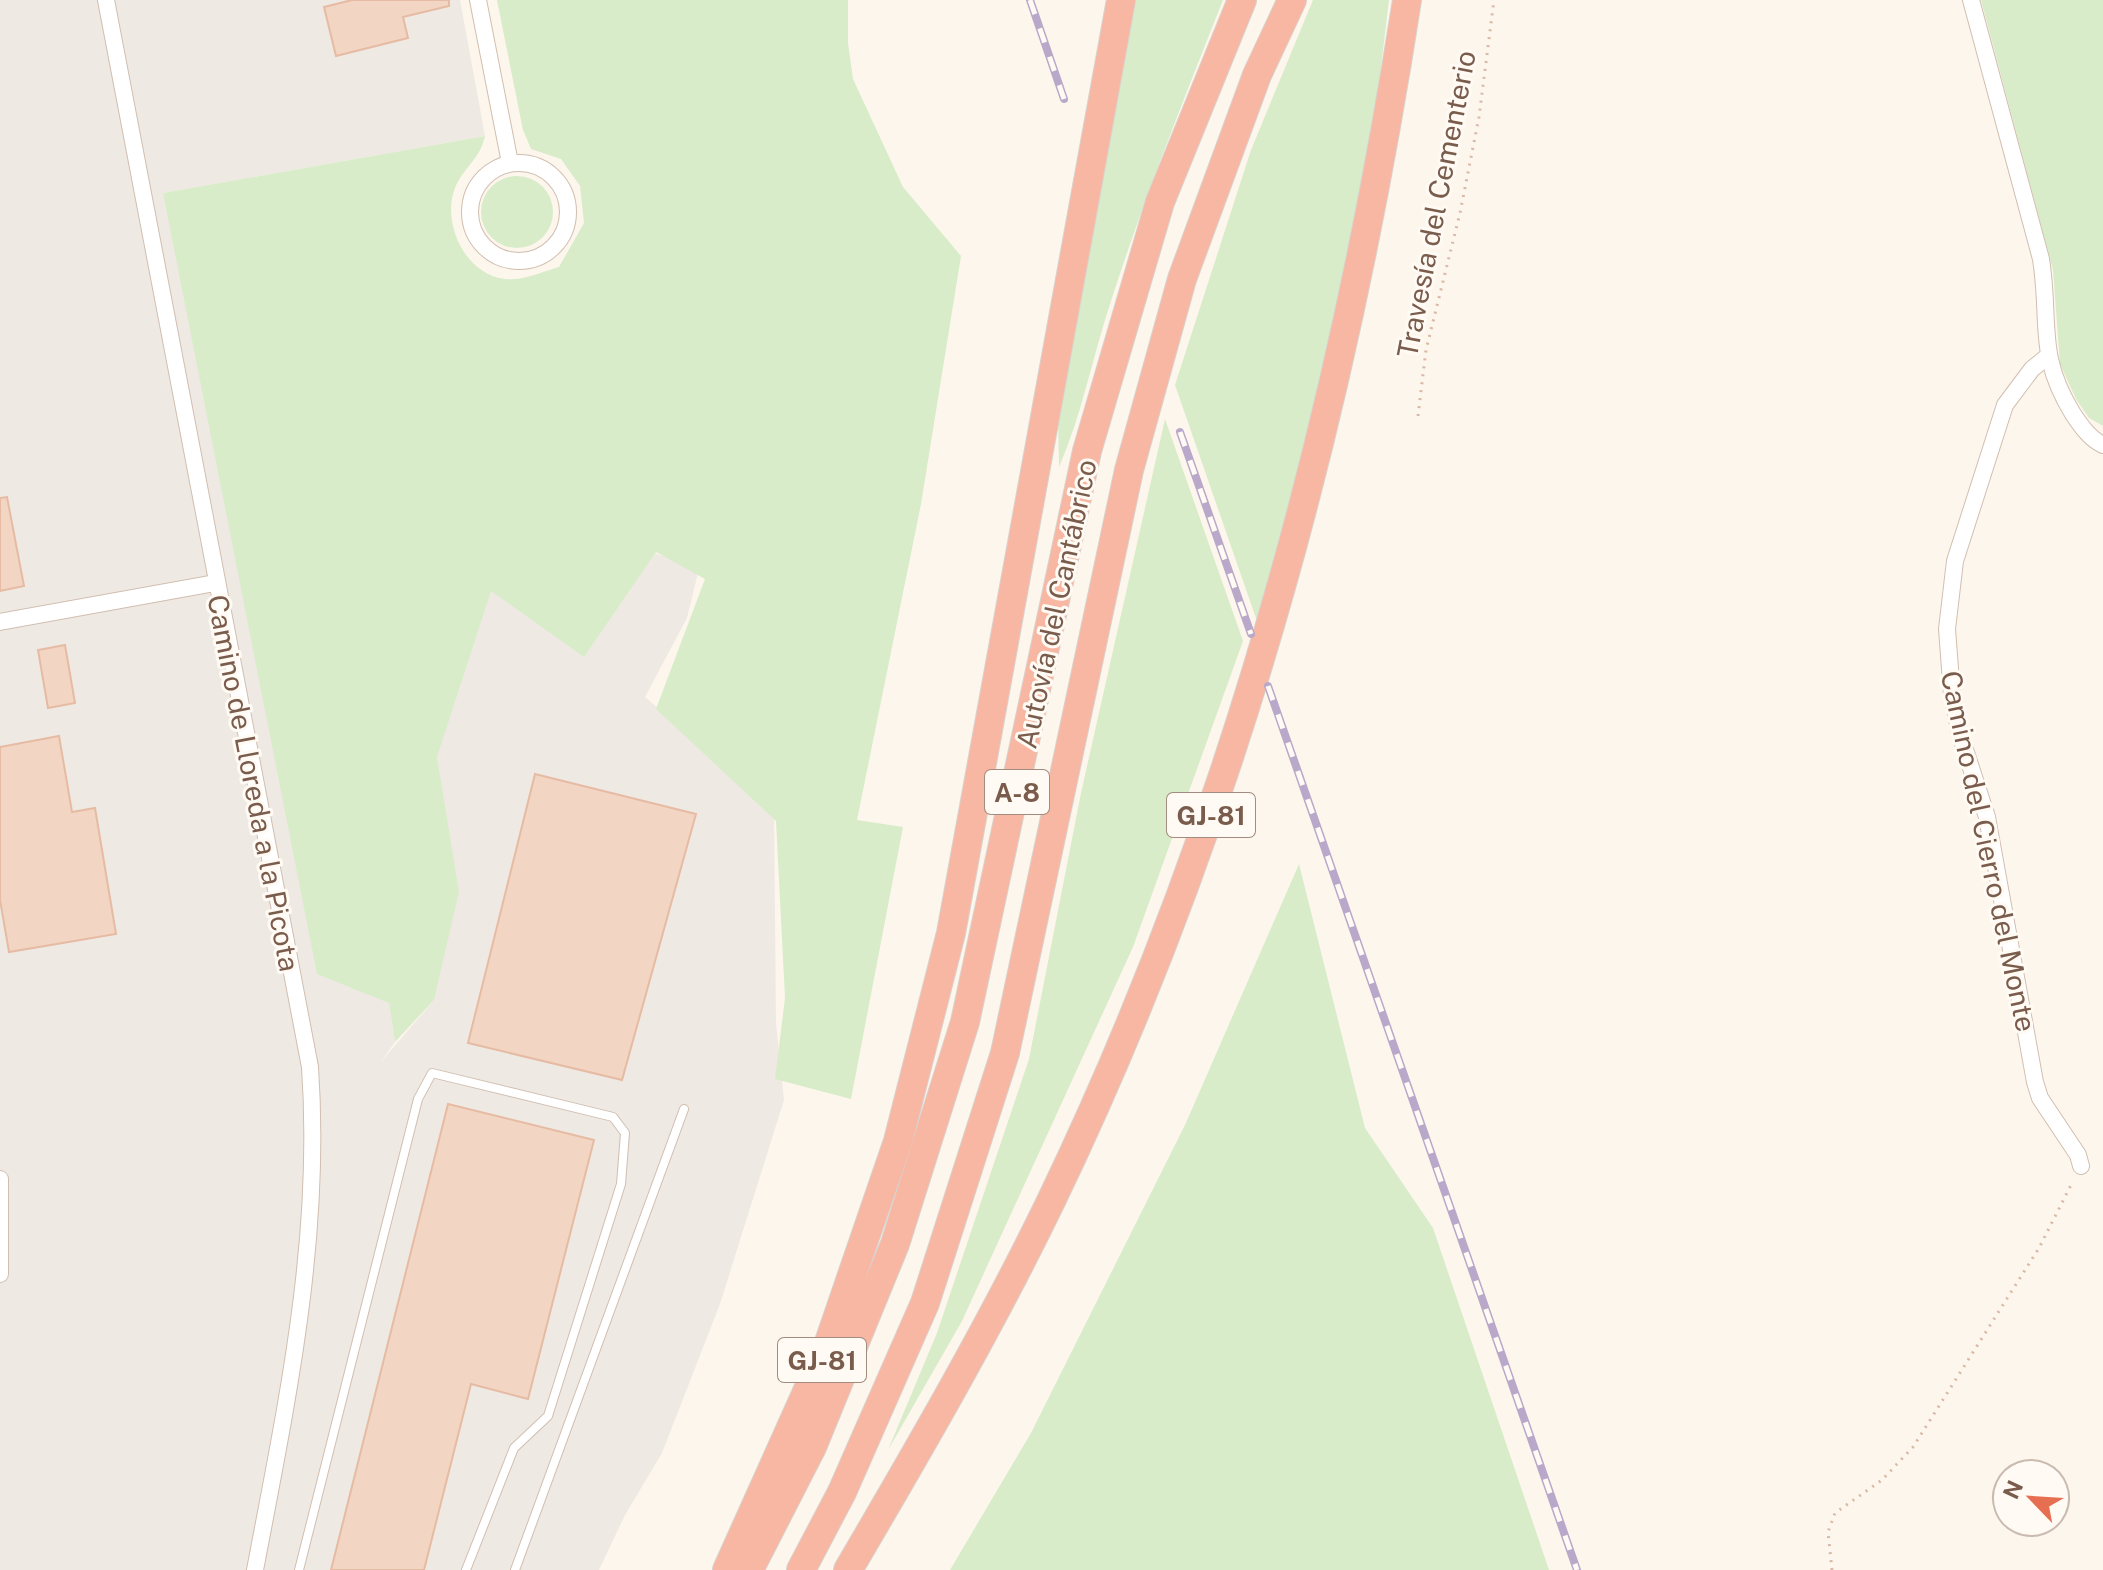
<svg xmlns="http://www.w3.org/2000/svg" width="2103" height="1570" font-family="'Public Sans',sans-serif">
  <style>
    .industrial { fill: #efe9e4 }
    .green { fill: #d8ecc9 }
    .building { fill: #f3d5c3; stroke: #e6bba3; stroke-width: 2 }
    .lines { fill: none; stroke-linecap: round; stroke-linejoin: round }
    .lane-casing { stroke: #d1beb0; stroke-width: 10 }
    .street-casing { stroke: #d1beb0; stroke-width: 18 }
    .highway-casing { stroke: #dad1cd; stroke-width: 30 }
    .path { stroke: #d9b8a5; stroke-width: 3; stroke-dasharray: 2 6; stroke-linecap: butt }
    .lane { stroke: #fff; stroke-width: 8 }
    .street { stroke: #fff; stroke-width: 16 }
    .highway { stroke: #f7b7a3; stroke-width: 28 }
    .rail-casing { stroke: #b9a8c9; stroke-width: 8 }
    .rail { stroke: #fffaf3; stroke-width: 5; stroke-dasharray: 15; stroke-linecap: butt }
    .labels { text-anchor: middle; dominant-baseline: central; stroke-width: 6; stroke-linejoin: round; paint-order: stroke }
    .shield { fill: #fffaf3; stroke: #a28b7f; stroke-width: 2 }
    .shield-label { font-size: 26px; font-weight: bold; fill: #7a5c4d }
    .street-label { font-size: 28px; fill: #7a5c4d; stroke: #fffaf3 }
  </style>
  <rect width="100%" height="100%" fill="#fdf6ec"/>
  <path class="industrial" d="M0,0H460L485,136L163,193L389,1003L395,1042L380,1063L434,1000L426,747L486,586L643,549L699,569L687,618L645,697L774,807L776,1023L784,1100L720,1304L662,1453L625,1515L599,1570H0Z"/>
  <g class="green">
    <path d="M497,0H848V43L853,79L903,187L961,256L921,504L857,820L903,827L851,1099L775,1079L785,998L776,821L656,709L705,579L656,552L584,657L491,591L437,757L459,892L434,1000L395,1042L389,1003L317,974L163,193L485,136C479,163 461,167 453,194C444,228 467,275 505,279C523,281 542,272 559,267L584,223L580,186L561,159L531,149L523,130Z"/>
    <path d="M1136,0H1223C1183,101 1143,201 1110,304C1092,359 1082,414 1059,467L1058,416Z"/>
    <path d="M1313,0H1389L1369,167L1315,411L1258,624L1175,385L1251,150Z"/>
    <path d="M1981,0H2103V426L2089,418L2076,399L2060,364L2053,270Z"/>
    <circle cx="517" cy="212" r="36"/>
    <path d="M1165,419L1243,641L1133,947L962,1321L888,1450L937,1333L1029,1059L1081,793Z"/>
    <path d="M1299,864L1365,1128L1433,1228L1549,1570H950L1031,1433L1185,1125Z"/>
  </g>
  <g class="building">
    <path d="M352,0H449V6L403,17L408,38L336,56L324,7Z"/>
    <path d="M7,497L24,586L0,591V498Z"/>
    <path d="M65,645L75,703L48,708L38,650Z"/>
    <path d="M59,736L72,812L95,808L116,934L9,952L0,900V747Z"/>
    <path d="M535,774L696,814L622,1080L468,1043Z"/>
    <path d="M448,1104L594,1140L528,1399L471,1384L424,1570H331Z"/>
  </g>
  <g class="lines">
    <g class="lane-casing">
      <g id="lane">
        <path d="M299,1570L418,1099L432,1073L613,1117L625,1133L621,1184L548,1416L514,1448L466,1570"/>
        <path d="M515,1570L684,1109"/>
      </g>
    </g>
    <g class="street-casing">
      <g id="street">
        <path d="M106,0L310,1067C322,1240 287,1401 255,1570"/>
        <path d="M478,0L510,163"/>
        <path d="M1971,0L2041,259C2051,323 2036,354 2073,414C2081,426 2090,439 2103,445"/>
        <circle cx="519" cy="212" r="49"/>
        <path d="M2048,356L2032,369L2005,405L1955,561L1947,629L1952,695L1960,734L1987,817L2035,1082L2040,1098L2078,1155L2081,1166"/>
        <path d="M0,622L215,583"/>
        <path d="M0,1179V1274"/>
      </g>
    </g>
    <g class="highway-casing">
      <g id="highway">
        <path d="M727,1570L828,1345L898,1141L951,933L1121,0"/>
        <path d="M749,1570L812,1447L895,1244L965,1022L1087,451L1160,202L1242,0"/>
        <path d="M801,1570L842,1492L925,1303L1005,1053L1129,470L1182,279L1257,75L1292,0"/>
        <path d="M848,1570C919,1449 990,1327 1051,1201C1234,822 1343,414 1407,0"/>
      </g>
    </g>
    <g class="path">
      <path d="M1418,416L1426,350L1460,213L1479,117L1494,0"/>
      <path d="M1832,1570L1828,1532L1835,1513L1882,1480L1913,1447L2039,1248L2073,1181"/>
    </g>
    <use href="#lane" class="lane"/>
    <use href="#street" class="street"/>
    <use href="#highway" class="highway"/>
    <g class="rail-casing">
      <g id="rail">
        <path d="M1030,0L1064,99"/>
        <path d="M1180,432L1251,634"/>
        <path d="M1268,686L1577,1570"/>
      </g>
    </g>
    <use href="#rail" class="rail"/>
  </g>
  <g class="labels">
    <g class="shield">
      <rect x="985" y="770" width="64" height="44" rx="6"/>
      <rect x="1167" y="793" width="88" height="44" rx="6"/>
      <rect x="778" y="1338" width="88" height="44" rx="6"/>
    </g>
    <g class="shield-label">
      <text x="1017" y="792">A-8</text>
      <text x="1211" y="815">GJ-81</text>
      <text x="822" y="1360">GJ-81</text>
    </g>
    <g class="street-label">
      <text transform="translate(1436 204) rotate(-79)">Travesía del Cementerio</text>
      <text transform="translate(1056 604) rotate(-78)">Autovía del Cantábrico</text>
      <text transform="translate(254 783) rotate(79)">Camino de Lloreda a la Picota</text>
      <text transform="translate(1989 851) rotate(78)">Camino del Cierro del Monte</text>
    </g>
  </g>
  <g transform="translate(2031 1498) rotate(295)"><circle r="38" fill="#fffaf3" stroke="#cabbb1" stroke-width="2"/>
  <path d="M0-6L14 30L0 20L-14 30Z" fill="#e76f51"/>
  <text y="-12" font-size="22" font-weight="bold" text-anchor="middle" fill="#7a5c4d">N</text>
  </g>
</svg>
